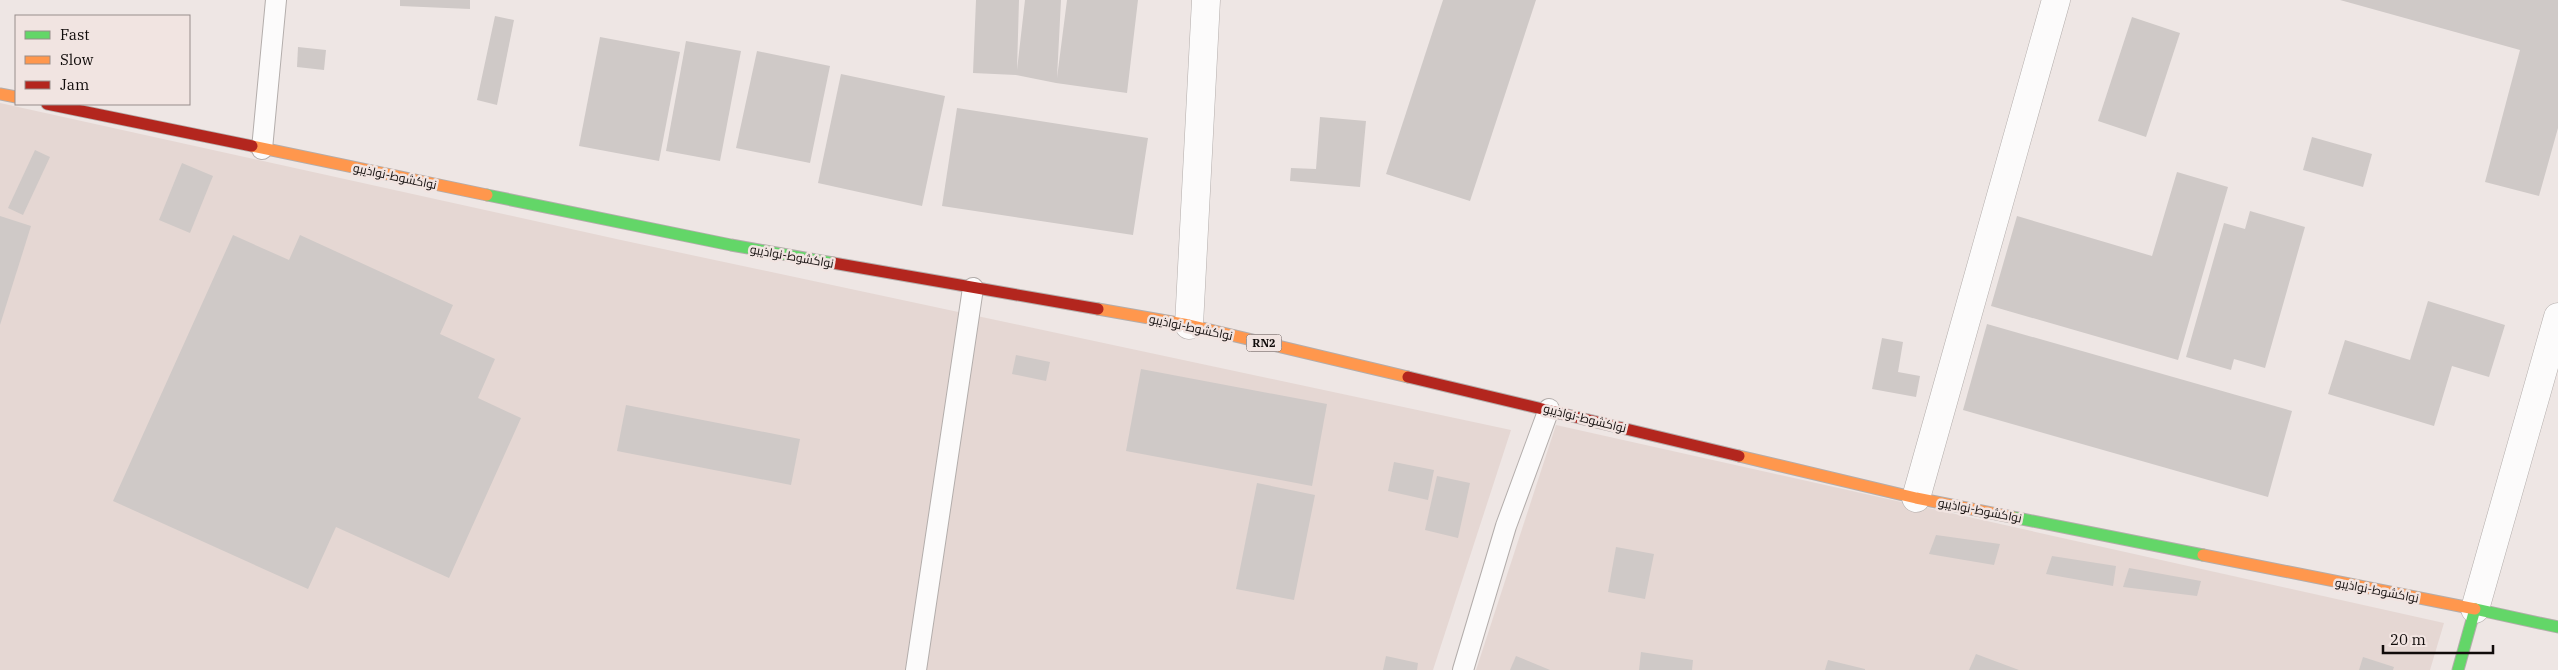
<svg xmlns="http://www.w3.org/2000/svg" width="2558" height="670" font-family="'IBM Plex Serif',Cairo,serif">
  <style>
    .built { fill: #e5d7d3 }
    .building { fill: #cfc9c7 }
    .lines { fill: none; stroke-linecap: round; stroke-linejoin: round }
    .lane-casing { stroke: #b3adab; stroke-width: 22 }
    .street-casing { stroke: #b3adab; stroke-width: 29 }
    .fast-casing { stroke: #b3adab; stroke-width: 13 }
    .slow-casing { stroke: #b3adab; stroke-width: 13 }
    .jam-casing { stroke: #b3adab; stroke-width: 13 }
    .lane { stroke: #fcfbfb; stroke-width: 20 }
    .street { stroke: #fcfbfb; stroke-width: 28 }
    .fast { stroke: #63d668; stroke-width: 11 }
    .slow { stroke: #ff974d; stroke-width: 11 }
    .jam { stroke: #b3261e; stroke-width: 11 }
    .labels { text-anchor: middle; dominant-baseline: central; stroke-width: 5; stroke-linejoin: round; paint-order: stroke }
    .shield { fill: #f1e4e1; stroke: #544c4a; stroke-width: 1 }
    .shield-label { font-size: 11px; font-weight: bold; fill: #100b0a }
    .street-label { font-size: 12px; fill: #100b0a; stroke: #f1e4e1 }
  </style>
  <rect width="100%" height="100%" fill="#eee6e4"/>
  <g class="built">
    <path d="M0,103L621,240L1511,430L1433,670H0Z"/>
    <path d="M1556,425L2444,623L2430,670H1476Z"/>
  </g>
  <g class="building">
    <path d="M400,0H470V9L400,6Z"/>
    <path d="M976,0H1019L1017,70L1025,0H1061L1057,78L1067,0H1138L1127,93L1056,83L1016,75L973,73Z"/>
    <path d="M1443,0H1536L1470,201L1386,174Z"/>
    <path d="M2340,0H2558V128L2539,196L2485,182L2520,50Z"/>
    <path d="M495,16L514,20L497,105L477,100Z"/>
    <path d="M2132,17L2180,33L2146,137L2098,121Z"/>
    <path d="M600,37L680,52L659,161L579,146Z"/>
    <path d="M686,41L741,51L720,161L666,151Z"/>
    <path d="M298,47L326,50L324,70L297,67Z"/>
    <path d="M757,51L830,66L810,163L736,148Z"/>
    <path d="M841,74L945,96L922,206L818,183Z"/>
    <path d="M957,108L1148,138L1133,235L942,206Z"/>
    <path d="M1320,117L1366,121L1360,187L1290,181L1291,168L1316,169Z"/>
    <path d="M2312,137L2372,154L2363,187L2303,170Z"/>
    <path d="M35,150L50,157L23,215L8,208Z"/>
    <path d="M182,163L213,176L190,233L159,220Z"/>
    <path d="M2177,172L2228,187L2178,360L1991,306L2017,216L2152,256Z"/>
    <path d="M2250,211L2305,227L2265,368L2234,359L2231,370L2186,357L2224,223L2245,229Z"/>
    <path d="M0,216L31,226L0,325Z"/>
    <path d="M233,235L289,260L300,235L453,305L440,334L495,359L478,398L521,418L449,578L336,527L308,589L113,501Z"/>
    <path d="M2428,301L2505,325L2489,377L2452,366L2434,426L2328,394L2345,340L2410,360Z"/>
    <path d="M1987,324L2292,411L2268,497L1963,410Z"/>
    <path d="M1882,338L1903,342L1898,372L1920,376L1916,397L1872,389Z"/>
    <path d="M1016,355L1050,362L1046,381L1012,374Z"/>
    <path d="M1141,369L1327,404L1312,486L1126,451Z"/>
    <path d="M626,405L800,439L791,485L617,451Z"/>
    <path d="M1394,462L1434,470L1428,500L1388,491Z"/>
    <path d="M1437,476L1470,483L1458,538L1425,530Z"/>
    <path d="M1257,483L1315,495L1294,600L1236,589Z"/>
    <path d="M1936,535L2000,544L1994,565L1929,554Z"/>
    <path d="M1616,547L1654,554L1645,599L1608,592Z"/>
    <path d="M2052,556L2116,566L2113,586L2046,574Z"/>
    <path d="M2129,568L2201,581L2197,596L2123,587Z"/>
    <path d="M1641,652L1693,660L1692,670H1639Z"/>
    <path d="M1976,654L2019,670H1969Z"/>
    <path d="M1386,656L1418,663L1417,670H1383Z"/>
    <path d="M1516,656L1550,670H1510Z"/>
    <path d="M2363,657L2394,667L2393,670H2359Z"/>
    <path d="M1828,660L1865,669V670H1825Z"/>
  </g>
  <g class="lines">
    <g class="lane-casing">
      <g id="lane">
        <path d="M262,149L276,0"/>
        <path d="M916,670L973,288"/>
        <path d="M1463,670L1506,526L1549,409"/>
      </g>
    </g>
    <g class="street-casing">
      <g id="street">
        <path d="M1189,325L1206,0"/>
        <path d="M1916,498L2056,0"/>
        <path d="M2475,609L2558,317"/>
      </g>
    </g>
    <g class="fast-casing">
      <g id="fast">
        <path d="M487,195L731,245L833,263"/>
        <path d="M2012,517L2203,555"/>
        <path d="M2475,609L2558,627"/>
        <path d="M2458,670L2475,609"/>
      </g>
    </g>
    <g class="slow-casing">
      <g id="slow">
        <path d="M0,94L16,97"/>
        <path d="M252,146L487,195"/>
        <path d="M1098,309L1189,325L1408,377"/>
        <path d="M1739,456L1916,498L2012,517"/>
        <path d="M2203,555L2475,609"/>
      </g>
    </g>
    <g class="jam-casing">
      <g id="jam">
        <path d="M47,104L252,146"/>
        <path d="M833,263L1098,309"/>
        <path d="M1408,377L1739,456"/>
      </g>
    </g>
    <use href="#lane" class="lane"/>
    <use href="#street" class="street"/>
    <use href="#fast" class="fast"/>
    <use href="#slow" class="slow"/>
    <use href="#jam" class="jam"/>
  </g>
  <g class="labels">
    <rect class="shield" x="1246.5" y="334.5" width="35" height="17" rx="4"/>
    <g class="shield-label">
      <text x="1264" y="343">RN2</text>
    </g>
    <g class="street-label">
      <text transform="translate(395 176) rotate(12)">نواكشوط-نواذيبو</text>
      <text transform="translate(792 256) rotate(10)">نواكشوط-نواذيبو</text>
      <text transform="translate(1191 327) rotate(12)">نواكشوط-نواذيبو</text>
      <text transform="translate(1585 418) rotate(14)">نواكشوط-نواذيبو</text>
      <text transform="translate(1980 510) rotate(11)">نواكشوط-نواذيبو</text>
      <text transform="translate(2377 590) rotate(11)">نواكشوط-نواذيبو</text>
    </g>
  </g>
  <rect x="15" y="15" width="175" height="90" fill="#f1e4e1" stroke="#978d8b"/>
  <rect x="25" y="31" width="25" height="8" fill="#63d668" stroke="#978d8b"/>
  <text x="60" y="40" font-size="15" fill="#100b0a">Fast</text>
  <rect x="25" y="56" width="25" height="8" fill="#ff974d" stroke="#978d8b"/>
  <text x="60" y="65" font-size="15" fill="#100b0a">Slow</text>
  <rect x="25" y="81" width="25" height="8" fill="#b3261e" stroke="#978d8b"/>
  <text x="60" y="90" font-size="15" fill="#100b0a">Jam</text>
  <path d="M2383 645v8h110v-8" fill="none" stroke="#100b0a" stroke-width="2.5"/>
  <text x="2390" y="645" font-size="15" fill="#100b0a" stroke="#f1e4e1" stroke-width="4" paint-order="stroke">20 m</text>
</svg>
